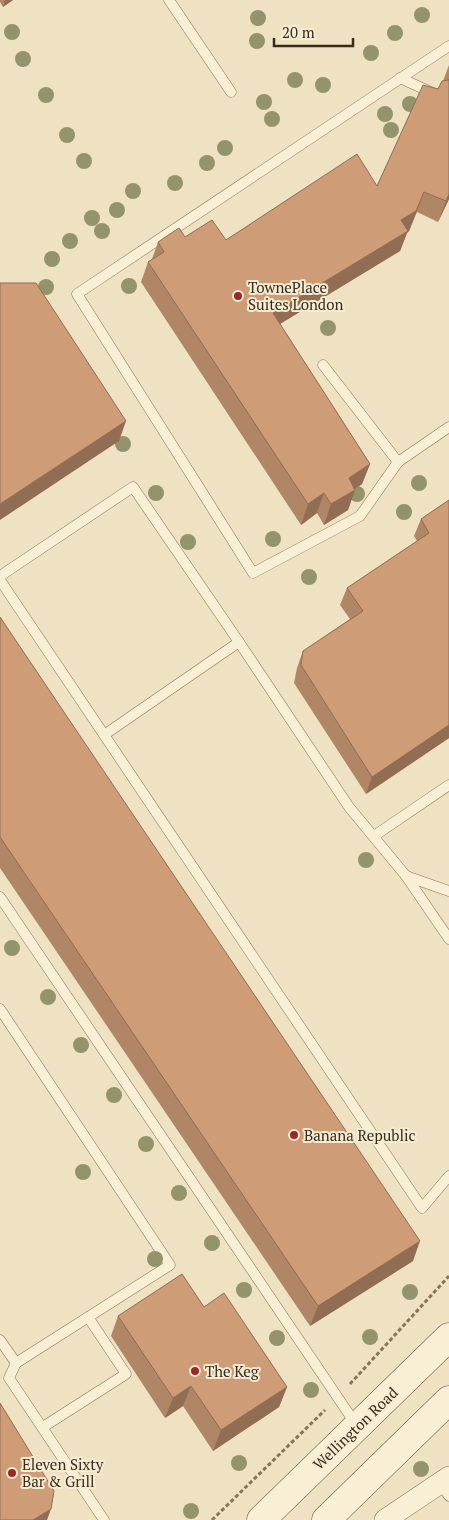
<svg xmlns="http://www.w3.org/2000/svg" width="449" height="1520" font-family="'PT Serif',serif">
  <style>
    .lines { fill: none; stroke-linecap: round; stroke-linejoin: round }
    .service-casing { stroke: #897359; stroke-width: 11 }
    .minor-casing { stroke: #897359; stroke-width: 22 }
    .secondary-casing { stroke: #6b543c; stroke-width: 29 }
    .path { stroke: #897359; stroke-width: 3; stroke-dasharray: 4 2.5; stroke-linecap: butt }
    .service { stroke: #f9efd5; stroke-width: 10 }
    .minor { stroke: #f9efd5; stroke-width: 21 }
    .secondary { stroke: #f9efd5; stroke-width: 28 }
    .tree { fill: #93946b }
    .wall { fill: #b18666 }
    .shaded-wall { fill: #906d53 }
    .building { fill: #ce9c77; stroke: #906d53 }
    .poi-dot { fill: #992828; stroke: #f6ecd2; stroke-width: 2 }
    .labels { text-anchor: middle; dominant-baseline: central; stroke-width: 4; stroke-linejoin: round; paint-order: stroke }
    .poi-label { font-size: 15px; fill: #382b1d; stroke: #f6ecd2; text-anchor: start }
    .street-label { font-size: 15px; fill: #382b1d; stroke: #f6ecd2 }
  </style>
  <rect width="100%" height="100%" fill="#efe2c2"/>
  <g class="lines">
    <g class="service-casing">
      <g id="service">
        <path d="M169,0L231,92"/>
        <path d="M400,78L433,93"/>
        <path d="M323,365L398,462L449,427"/>
        <path d="M398,462L360,516L253,573L77,294L449,46"/>
        <path d="M0,576L133,487L239,642L349,807L406,876L449,939"/>
        <path d="M0,580L422,1208L449,1176"/>
        <path d="M104,735L239,642"/>
        <path d="M374,836L449,785"/>
        <path d="M406,876L449,891"/>
        <path d="M0,897L357,1426"/>
        <path d="M0,1009L170,1265L16,1363L9,1378L104,1520"/>
        <path d="M0,1340L16,1363"/>
        <path d="M43,1427L126,1374L88,1317"/>
        <path d="M440,1483L449,1496"/>
      </g>
    </g>
    <g class="minor-casing">
      <path id="minor" d="M385,1520L449,1477"/>
    </g>
    <g class="secondary-casing">
      <g id="secondary">
        <path d="M261,1520L449,1337"/>
        <path d="M326,1520L449,1400"/>
      </g>
    </g>
    <g class="path">
      <path d="M350,1384L449,1276"/>
      <path d="M212,1520L325,1410"/>
    </g>
    <use href="#service" class="service"/>
    <use href="#minor" class="minor"/>
    <use href="#secondary" class="secondary"/>
  </g>
  <g class="tree">
    <circle cx="422" cy="15" r="8"/>
    <circle cx="258" cy="18" r="8"/>
    <circle cx="12" cy="32" r="8"/>
    <circle cx="395" cy="33" r="8"/>
    <circle cx="257" cy="41" r="8"/>
    <circle cx="371" cy="53" r="8"/>
    <circle cx="23" cy="59" r="8"/>
    <circle cx="295" cy="80" r="8"/>
    <circle cx="323" cy="85" r="8"/>
    <circle cx="46" cy="95" r="8"/>
    <circle cx="264" cy="102" r="8"/>
    <circle cx="410" cy="104" r="8"/>
    <circle cx="385" cy="114" r="8"/>
    <circle cx="272" cy="119" r="8"/>
    <circle cx="391" cy="130" r="8"/>
    <circle cx="67" cy="135" r="8"/>
    <circle cx="225" cy="148" r="8"/>
    <circle cx="84" cy="161" r="8"/>
    <circle cx="207" cy="163" r="8"/>
    <circle cx="175" cy="183" r="8"/>
    <circle cx="133" cy="191" r="8"/>
    <circle cx="117" cy="210" r="8"/>
    <circle cx="92" cy="218" r="8"/>
    <circle cx="102" cy="231" r="8"/>
    <circle cx="70" cy="241" r="8"/>
    <circle cx="52" cy="259" r="8"/>
    <circle cx="129" cy="286" r="8"/>
    <circle cx="46" cy="287" r="8"/>
    <circle cx="328" cy="328" r="8"/>
    <circle cx="123" cy="444" r="8"/>
    <circle cx="419" cy="483" r="8"/>
    <circle cx="156" cy="493" r="8"/>
    <circle cx="357" cy="494" r="8"/>
    <circle cx="404" cy="512" r="8"/>
    <circle cx="273" cy="539" r="8"/>
    <circle cx="188" cy="542" r="8"/>
    <circle cx="309" cy="577" r="8"/>
    <circle cx="366" cy="860" r="8"/>
    <circle cx="12" cy="948" r="8"/>
    <circle cx="48" cy="997" r="8"/>
    <circle cx="81" cy="1045" r="8"/>
    <circle cx="114" cy="1095" r="8"/>
    <circle cx="146" cy="1144" r="8"/>
    <circle cx="83" cy="1172" r="8"/>
    <circle cx="179" cy="1193" r="8"/>
    <circle cx="212" cy="1243" r="8"/>
    <circle cx="155" cy="1259" r="8"/>
    <circle cx="244" cy="1290" r="8"/>
    <circle cx="410" cy="1292" r="8"/>
    <circle cx="370" cy="1337" r="8"/>
    <circle cx="277" cy="1338" r="8"/>
    <circle cx="311" cy="1390" r="8"/>
    <circle cx="239" cy="1463" r="8"/>
    <circle cx="421" cy="1469" r="8"/>
    <circle cx="191" cy="1511" r="8"/>
  </g>
  <g class="wall">
    <path d="M0,0H13L3,7L0,2Z"/>
    <path d="M449,65V199L438,222L417,212L409,231L407,233L400,251L280,324L370,464L362,484L355,489L348,510L324,525L317,513L301,525L141,282L148,262L152,259L158,242L185,237L226,240L377,186L443,81Z"/>
    <path d="M449,500V738L366,794L294,683L297,668L303,651L350,619L340,605L347,588L417,541L414,536L421,519Z"/>
    <path d="M0,617L413,1261L310,1326L0,868Z"/>
    <path d="M204,1307L287,1387L279,1407L213,1451L183,1406L165,1418L111,1336L118,1316Z"/>
  </g>
  <g class="shaded-wall">
    <path d="M5,0H13L3,7Z"/>
    <path d="M424,192L409,231L407,233L400,251L265,333L273,313L401,220Z"/>
    <path d="M449,194V199L438,222L446,201Z"/>
    <path d="M126,421L119,441L0,520V504Z"/>
    <path d="M370,464L362,484L342,498L349,478Z"/>
    <path d="M355,490L348,510L324,525L331,504Z"/>
    <path d="M324,493L317,513L301,525L308,504Z"/>
    <path d="M449,725V738L366,794L372,777Z"/>
    <path d="M420,1241L413,1261L310,1326L318,1306Z"/>
    <path d="M191,1386L183,1406L165,1418L173,1398Z"/>
    <path d="M287,1387L279,1407L213,1451L221,1430Z"/>
    <path d="M51,1509L47,1520H33Z"/>
  </g>
  <g class="building">
    <path d="M449,79V194L446,201L424,192L416,211L401,220L408,231L273,313L370,464L349,478L355,490L331,504L324,493L308,504L148,262L164,252L158,242L179,228L185,237L212,220L226,240L357,154L377,186L423,85L438,89L442,81L449,80Z"/>
    <path d="M0,283H36L126,421L0,504Z"/>
    <path d="M449,500V725L372,777L301,665L303,651L363,611L347,588L429,533L421,519Z"/>
    <path d="M0,617L420,1241L318,1306L0,837Z"/>
    <path d="M182,1274L204,1307L224,1293L287,1387L221,1430L191,1386L173,1398L118,1316Z"/>
    <path d="M0,1403L54,1491L51,1509L33,1520H0Z"/>
  </g>
  <g class="poi-dot">
    <circle cx="238" cy="296" r="5"/>
    <circle cx="294" cy="1135" r="5"/>
    <circle cx="195" cy="1371" r="5"/>
    <circle cx="12" cy="1473" r="5"/>
  </g>
  <g class="labels">
    <g class="poi-label">
      <text x="248" y="287">TownePlace<tspan x="248" dy="17">Suites London</tspan></text>
      <text x="304" y="1135">Banana Republic</text>
      <text x="205" y="1371">The Keg</text>
      <text x="22" y="1464">Eleven Sixty<tspan x="22" dy="17">Bar &amp; Grill</tspan></text>
    </g>
    <g class="street-label">
      <text transform="translate(355 1428) rotate(-44)">Wellington Road</text>
    </g>
  </g>
  <path d="M274 38v8h79v-8" fill="none" stroke="#382b1d" stroke-width="2.5"/>
  <text x="282" y="38" font-size="15" fill="#382b1d" stroke="#f6ecd2" stroke-width="4" paint-order="stroke">20 m</text>
</svg>
